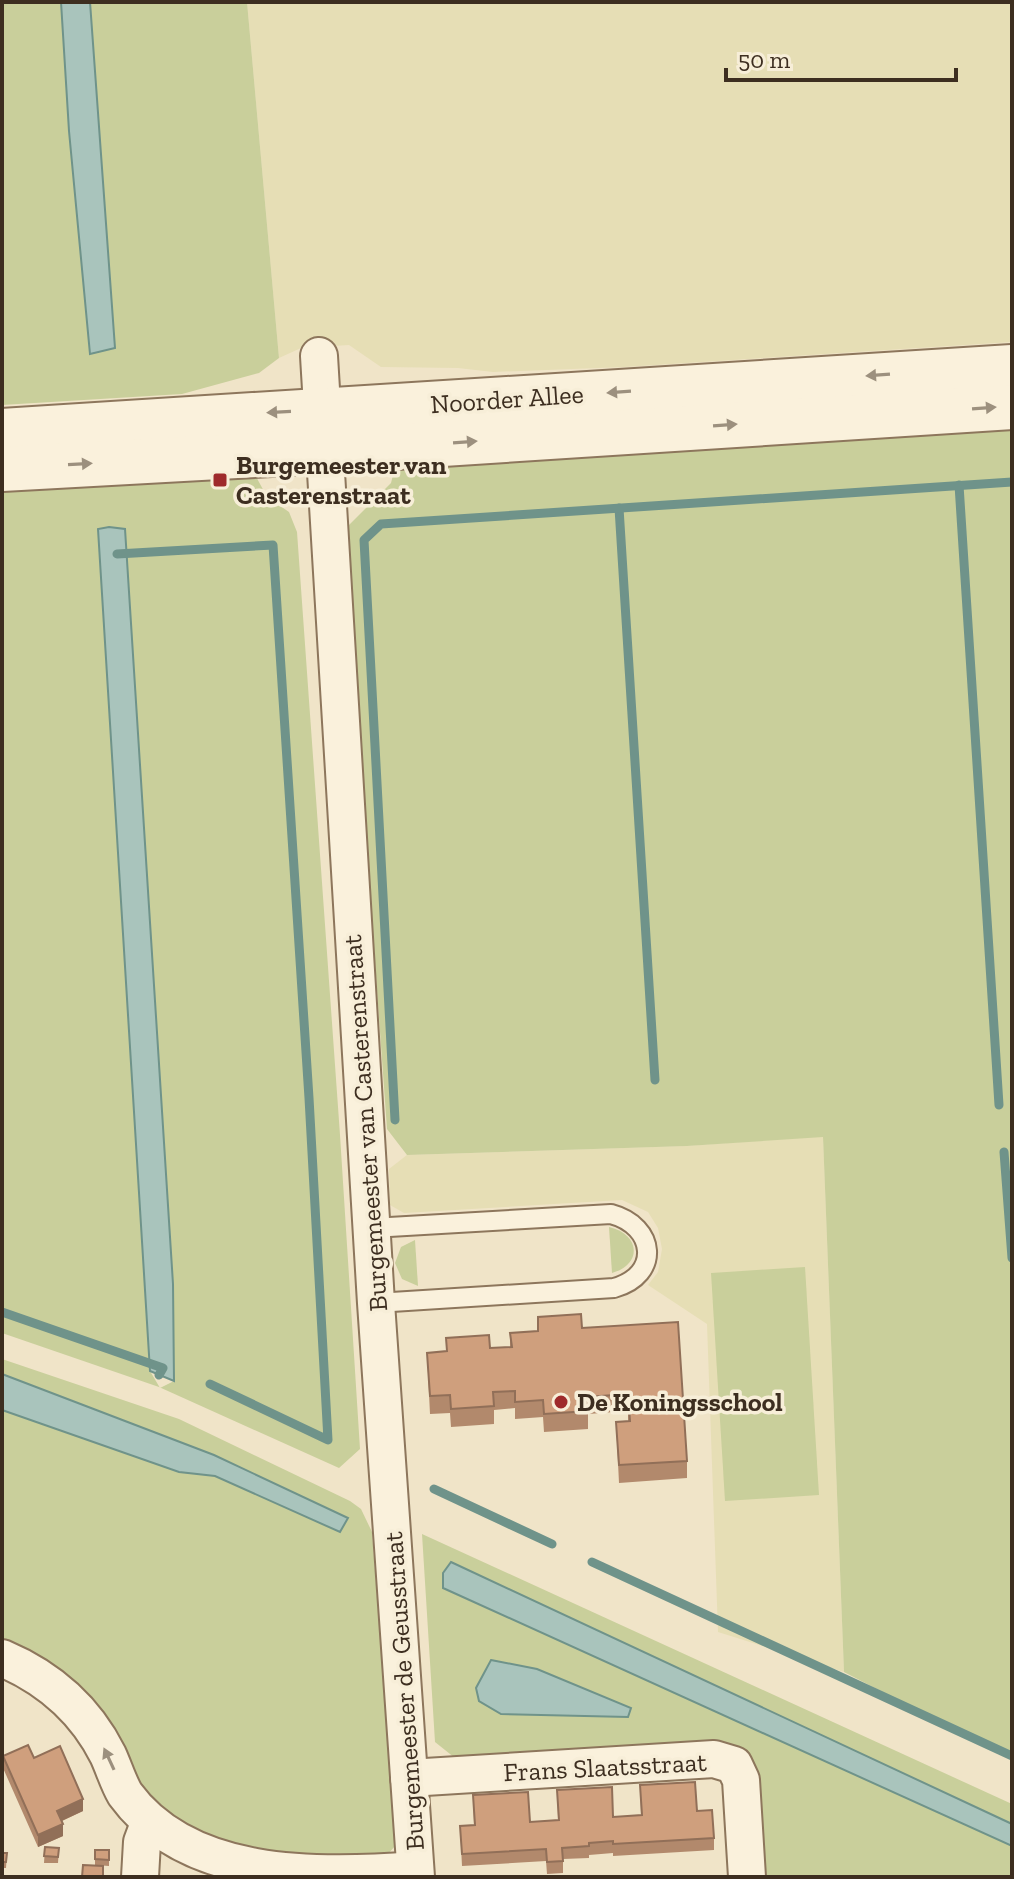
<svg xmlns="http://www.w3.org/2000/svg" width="1014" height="1879" font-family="'Zilla Slab',serif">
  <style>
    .farmland { fill: #e6deb5 }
    .green { fill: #c9cf9b; fill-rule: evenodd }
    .water { fill: #a9c4bc; stroke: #6f938a; stroke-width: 2 }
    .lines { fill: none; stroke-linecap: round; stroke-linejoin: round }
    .stream { stroke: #6f938a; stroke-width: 9 }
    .service-casing { stroke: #8d765c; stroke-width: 22 }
    .minor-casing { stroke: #8d765c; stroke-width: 40 }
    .tertiary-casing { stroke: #8d765c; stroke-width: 48 }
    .service { stroke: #faf1dc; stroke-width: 18 }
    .minor { stroke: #faf1dc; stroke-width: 36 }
    .tertiary { stroke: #faf1dc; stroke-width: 44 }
    .wall { fill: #b2896c }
    .shaded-wall { fill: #916f58 }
    .building { fill: #cf9f7d; stroke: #916f58; stroke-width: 2 }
    .oneway { fill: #9c907e }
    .poi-dot { fill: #9e2a2b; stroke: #f7eed8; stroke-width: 3 }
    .labels { text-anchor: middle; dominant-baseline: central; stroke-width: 7; stroke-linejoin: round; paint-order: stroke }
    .street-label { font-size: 26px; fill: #3d2e20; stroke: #f7eed8 }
    .poi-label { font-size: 26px; font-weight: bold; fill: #3d2e20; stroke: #f7eed8; text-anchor: start }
  </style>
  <rect width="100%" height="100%" fill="#f0e4c8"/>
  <g class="farmland">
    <path d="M247,2H1012V342L624,367L493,372L458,368L381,367L349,345L301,348L279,358Z"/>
    <path d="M823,1136L844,1672L718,1632L707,1324L648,1285L658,1272L662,1249L658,1228L648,1212L622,1200L404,1213L390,1205L389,1169L407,1155L687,1146Z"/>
  </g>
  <g class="green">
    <path d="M2,2H61L69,131L90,354L115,348L90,2H247L279,358L259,373L182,394L2,405Z"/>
    <path d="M1012,416V1759L844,1672L823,1137L687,1146L407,1155L387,1129L344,530L391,483L398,455Z"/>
    <path d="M251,467L267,497L289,512L297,532L340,1135L360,1449L339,1468L159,1387L2,1333V478ZM125,529L173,1284L174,1381L160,1388L150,1371L143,1235Z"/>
    <path d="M609,1227C640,1234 643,1264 612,1273Z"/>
    <path d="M415,1240L418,1286L402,1279L395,1263L401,1247Z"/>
    <path d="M805,1267L819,1495L725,1501L711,1273Z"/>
    <path d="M2,1359L179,1419L350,1501L361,1509L372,1532L396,1845L387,1855L343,1864L191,1842L2,1646V1410L179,1472L215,1476L340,1532L347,1518L214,1455L2,1374Z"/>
    <path d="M422,1534L1012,1804V1877H763L755,1772L455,1758L435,1742Z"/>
  </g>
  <g class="water">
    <path d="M61,2H90L115,348L90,354L69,131Z"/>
    <path d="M109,527L125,529L173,1284L174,1381L150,1371L98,529Z"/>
    <path d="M2,1374L214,1455L348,1518L340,1532L215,1476L179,1472L2,1410Z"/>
    <path d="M451,1562L1012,1824V1846L443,1588V1573Z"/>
    <path d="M491,1660L537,1669L631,1708L628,1717L501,1714L479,1701L476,1688Z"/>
  </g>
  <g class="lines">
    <g class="stream">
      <path d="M959,485L999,1105"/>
      <path d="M619,508L655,1080"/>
      <path d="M117,554L273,545L309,1098L328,1440L210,1384"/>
      <path d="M395,1120L364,540L381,524L1012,482"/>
      <path d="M1004,1152L1012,1258"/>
      <path d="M2,1312L163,1368L159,1375"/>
      <path d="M434,1489L552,1544"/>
      <path d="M592,1562L1012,1756"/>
    </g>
    <g class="service-casing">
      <path id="service" d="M372,1228L611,1214C656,1226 661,1275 614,1288L376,1303"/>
    </g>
    <g class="minor-casing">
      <g id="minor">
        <path d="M319,356L376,1303L416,1877"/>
        <path d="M2,1658C49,1678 85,1709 108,1755C114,1768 118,1782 125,1794C187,1879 314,1878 415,1870"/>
        <path d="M409,1778L714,1759L734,1765L741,1780L747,1877"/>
        <path d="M140,1877L142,1842L148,1826"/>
      </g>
    </g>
    <g class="tertiary-casing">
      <g id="tertiary">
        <path d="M2,431L1012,367"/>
        <path d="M2,469L381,448L1012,407"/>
      </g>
    </g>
    <use href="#service" class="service"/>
    <use href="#minor" class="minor"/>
    <use href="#tertiary" class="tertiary"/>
  </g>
  <g class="wall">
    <path d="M538,1317L582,1328L687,1461V1478L619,1483L616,1422L628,1421V1411L588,1414V1429L544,1432L543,1417L515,1419V1408L494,1410V1424L451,1427L450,1413L430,1414L427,1353L446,1352V1338L490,1348L510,1347V1333L538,1331Z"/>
    <path d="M3,1756L34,1758L83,1811L62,1821L63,1836L38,1847L3,1768Z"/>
    <path d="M640,1785L697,1811L714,1838V1850L613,1856V1853L589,1855V1858L563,1859V1873L547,1874L546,1861L462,1866L460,1826L474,1825L473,1795L530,1822L558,1820L557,1790L613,1817L641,1815Z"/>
    <path d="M45,1847L59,1848L58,1863H44Z"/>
    <path d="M95,1850H109V1866L95,1865Z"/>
    <path d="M2,1853H7L6,1868H2Z"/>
  </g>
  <g class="shaded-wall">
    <path d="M83,1799V1811L57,1823V1811Z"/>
    <path d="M63,1824V1836L38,1847V1835Z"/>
  </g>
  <g class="building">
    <path d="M581,1314L582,1328L678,1322L687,1461L619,1465L616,1422L630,1421L628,1394L587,1397L588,1411L544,1414L543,1400L515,1402V1391L493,1392L494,1406L451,1409L450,1395L430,1396L427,1353L447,1351L446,1338L489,1335L490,1348L512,1347L510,1333L538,1331V1317Z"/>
    <path d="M28,1745L34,1758L60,1746L83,1799L57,1811L63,1824L38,1835L3,1756Z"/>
    <path d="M695,1782L697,1811L712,1810L714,1838L613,1844V1841L589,1843V1846L562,1848L563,1861L547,1862L546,1849L462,1854L460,1826L475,1825L473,1795L528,1792L530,1822L559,1820L557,1790L612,1787L613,1817L642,1815L640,1785Z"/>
    <path d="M45,1847L59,1848L58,1857L44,1856Z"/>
    <path d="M95,1850H109V1860L95,1859Z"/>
    <path d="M2,1853H7L6,1862H2Z"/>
    <path d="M83,1865L103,1866V1877H82Z"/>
  </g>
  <defs><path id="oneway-solid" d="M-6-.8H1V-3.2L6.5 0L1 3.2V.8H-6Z" transform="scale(2)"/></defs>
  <g class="oneway">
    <use href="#oneway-solid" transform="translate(878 375) rotate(176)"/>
    <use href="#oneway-solid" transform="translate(619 392) rotate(176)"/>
    <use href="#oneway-solid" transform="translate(984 408) rotate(-4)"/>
    <use href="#oneway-solid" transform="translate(279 412) rotate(177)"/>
    <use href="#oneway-solid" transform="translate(725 425) rotate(-4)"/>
    <use href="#oneway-solid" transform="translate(465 442) rotate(-4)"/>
    <use href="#oneway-solid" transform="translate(80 464) rotate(-3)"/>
    <use href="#oneway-solid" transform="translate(109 1759) rotate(-115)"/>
  </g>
  <g class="poi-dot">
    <rect x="212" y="472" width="16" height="16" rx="4"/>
    <circle cx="561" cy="1402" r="8"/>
  </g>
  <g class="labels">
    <g class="street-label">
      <text transform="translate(507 399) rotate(-4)">Noorder Allee</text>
      <text transform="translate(365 1123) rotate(-94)">Burgemeester van Casterenstraat</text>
      <text transform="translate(404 1691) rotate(-94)">Burgemeester de Geusstraat</text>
      <text transform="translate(605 1767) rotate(-3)">Frans Slaatsstraat</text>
    </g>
    <g class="poi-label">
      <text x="236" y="465">Burgemeester van<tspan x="236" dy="30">Casterenstraat</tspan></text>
      <text x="577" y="1402">De Koningsschool</text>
    </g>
  </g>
  <rect width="1014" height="1879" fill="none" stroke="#3d2e20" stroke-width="8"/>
  <path d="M726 68v12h230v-12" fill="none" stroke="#3d2e20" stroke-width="4"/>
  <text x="738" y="68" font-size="24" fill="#3d2e20" stroke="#f7eed8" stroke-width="6" paint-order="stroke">50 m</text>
</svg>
